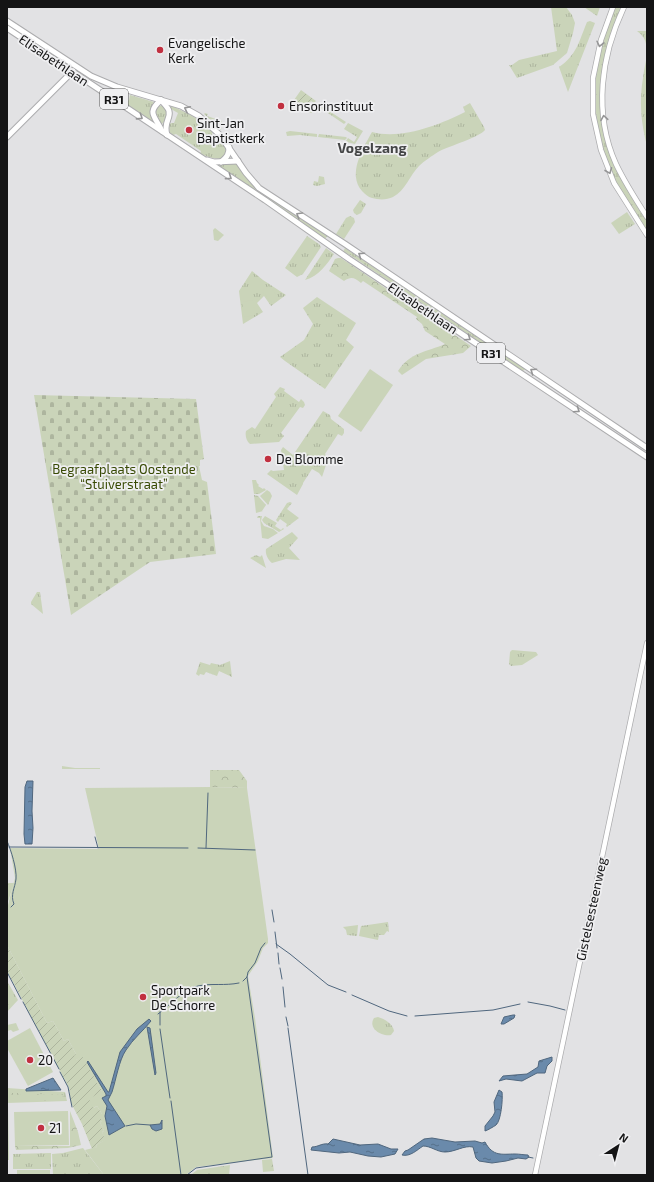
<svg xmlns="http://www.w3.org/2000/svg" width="654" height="1182" font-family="'Exo 2',sans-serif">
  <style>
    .grass { fill: url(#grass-tufts) }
    .forest { fill: url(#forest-crowns) }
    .cemetery { fill: url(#cemetery-stones) }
    .garden { fill: url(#garden-furrows) }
    .pitch { fill: #cad4b9 }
    .water { fill: url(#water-ripples); stroke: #50677e }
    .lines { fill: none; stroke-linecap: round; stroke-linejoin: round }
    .stream { stroke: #50677e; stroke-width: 1 }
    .secondary-casing { stroke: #acacae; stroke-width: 6 }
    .primary-casing { stroke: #acacae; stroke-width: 7 }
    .secondary { stroke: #fff; stroke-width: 4.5 }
    .primary { stroke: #fff; stroke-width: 5 }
    .oneway { stroke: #959596 }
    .poi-dot { fill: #c13040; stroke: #efeff1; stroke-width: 1.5 }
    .labels { text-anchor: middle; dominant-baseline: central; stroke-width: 3.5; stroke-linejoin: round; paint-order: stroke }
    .shield { fill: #efeff1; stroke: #565657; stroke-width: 1 }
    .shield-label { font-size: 12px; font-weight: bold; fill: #141415 }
    .poi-label { font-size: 13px; fill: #141415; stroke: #efeff1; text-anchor: start }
    .street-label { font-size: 13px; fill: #141415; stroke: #efeff1 }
    .park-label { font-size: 13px; fill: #384a04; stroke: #efeff1 }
    .neighbourhood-label { font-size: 14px; font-weight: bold; fill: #444546; stroke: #efeff1 }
  </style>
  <defs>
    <pattern id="grass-tufts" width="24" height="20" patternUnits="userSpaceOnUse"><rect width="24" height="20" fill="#cad4b9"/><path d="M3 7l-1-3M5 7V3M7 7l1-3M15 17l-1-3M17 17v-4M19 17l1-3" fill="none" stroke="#adb59e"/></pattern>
    <pattern id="forest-crowns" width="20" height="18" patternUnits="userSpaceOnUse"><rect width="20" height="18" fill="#cad4b9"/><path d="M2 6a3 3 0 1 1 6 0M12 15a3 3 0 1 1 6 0" fill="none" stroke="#adb59e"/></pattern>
    <pattern id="cemetery-stones" width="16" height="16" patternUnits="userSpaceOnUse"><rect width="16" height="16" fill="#cad4b9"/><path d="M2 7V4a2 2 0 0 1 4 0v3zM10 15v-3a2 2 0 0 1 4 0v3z" fill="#adb59e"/></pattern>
    <pattern id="garden-furrows" width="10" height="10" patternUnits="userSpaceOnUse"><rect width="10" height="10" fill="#cad4b9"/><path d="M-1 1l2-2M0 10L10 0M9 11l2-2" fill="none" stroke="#adb59e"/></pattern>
    <pattern id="water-ripples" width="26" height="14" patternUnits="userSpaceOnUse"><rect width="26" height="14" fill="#6a8aab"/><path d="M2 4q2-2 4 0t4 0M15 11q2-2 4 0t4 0" fill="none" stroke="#56708a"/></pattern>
  </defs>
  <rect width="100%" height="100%" fill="#e2e2e4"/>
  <g class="grass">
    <path d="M551,7H566L572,15L575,23L573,33L567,53L553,65L517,78L509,65H512L519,60L557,51Z"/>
    <path d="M584,7H600L597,16Z"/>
    <path d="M615,7H622L609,41L605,54L601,84L610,154L636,204L647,220V231C637,215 626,200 617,184C593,138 589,85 604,36C607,26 611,17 615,7Z"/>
    <path d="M590,21L595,23L568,92L559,67C577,55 579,41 587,22Z"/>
    <path d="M637,31H647V146C641,123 639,101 643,78C644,67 649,54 646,44C645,38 641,34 637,31Z"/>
    <circle cx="121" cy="96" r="4.5"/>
    <path d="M130,95L154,102C150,110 149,115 156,123L155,124L125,104L129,100Z"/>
    <path d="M470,103L484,127L485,130C480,137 449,146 438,152C432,156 424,161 419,166C410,175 405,191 393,197C387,200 379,200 372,198C368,197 365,194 362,191C347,174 363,148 372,132C401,140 439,125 465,112L463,107Z"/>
    <path d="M320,105L346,122L344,124L319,107Z"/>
    <path d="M157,106H162L167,110V118L162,124L159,123L154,112Z"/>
    <path d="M171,106C187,112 201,120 213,132L212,134L218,142L223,143L227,150V154L221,159L212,158L200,154L201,151L176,134L173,135L170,133L169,125L171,123H174L178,113L171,109Z"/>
    <path d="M205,113L208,114L207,116L222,121L221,130L204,114Z"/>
    <path d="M348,123L363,131L355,144L347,142L346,141L348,138L354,142L357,137L344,129Z"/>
    <path d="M290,131L317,134V137L300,135L287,136L286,132Z"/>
    <path d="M319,134L346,137L347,138L345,140L318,137Z"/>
    <path d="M236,163C257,194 289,211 319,231L328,235L325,239L216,165Z"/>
    <path d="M319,176L324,177L325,184L317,186L313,185L314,181L318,182Z"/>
    <path d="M360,200L366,204L361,213L357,215L354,213L353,210Z"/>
    <path d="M627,212L635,224L619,234L611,223Z"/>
    <path d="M350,216L354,218L355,222L344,239L336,234L346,218Z"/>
    <path d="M215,228L224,235L218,241L214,240L213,230Z"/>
    <path d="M307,236L319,244L321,247L303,274L297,277L285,268Z"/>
    <path d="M326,248L334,254C327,264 319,276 305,280Z"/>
    <path d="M345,248L525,369L523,371L350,255L343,252Z"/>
    <path d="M252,271L263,280L286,295L271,306L264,296L257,303L263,312L243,324L239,291Z"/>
    <path d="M317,297L356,323L346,340L354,347L325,389L285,361L280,357L304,340L313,324L303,308Z"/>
    <path d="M280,387L285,389L284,391L299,402L301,399L304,402L305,405L303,408L300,407L281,433L284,436L279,442L250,444C246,441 245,435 246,431L252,427L255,429L276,397L274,394Z"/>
    <path d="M323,411L330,415L331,419L344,429V433L342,436L338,434L325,454L328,459L322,477L319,473L312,469L303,483V484L297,495L267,474L271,470L273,471L284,470L281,450L283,447L293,455Z"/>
    <path d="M252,480H256L257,483L259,485L258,486L263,489L264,488L266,490L259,494H254Z"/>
    <path d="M267,490L270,492L272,496L268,505L260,496Z"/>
    <path d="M254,495L258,496L266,505L262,511H263L256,513Z"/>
    <path d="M290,502L292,503L287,509L299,518L287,527L286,526L287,524L280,519L278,522L276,520L287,503Z"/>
    <path d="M258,516H262L261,521L264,526L273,529L278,533L268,539L262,538L260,518H257Z"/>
    <path d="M265,516L277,523L275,526L281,530L283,528L284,529L279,532L264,523L262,520Z"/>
    <path d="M292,532L298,538L289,548L300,560L286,559L272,563C268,560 265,554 266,549Z"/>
    <path d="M256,555L260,557L262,555L266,568L250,558Z"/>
    <path d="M37,592H40L43,614L31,604V602Z"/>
    <path d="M512,650L536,652L538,655L522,665L511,666L509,664L510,652Z"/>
    <path d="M230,661L232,677L219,671L217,676L206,672L204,675L200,674L199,676L196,674L200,662L210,665L211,663L220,665Z"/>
    <path d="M62,766L75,768H100V769H62Z"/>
    <path d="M7,883H14L7,905Z"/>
    <path d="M388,922L389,932L387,931L384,935H379L378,940L359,936L361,926Z"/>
    <path d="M358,925L357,936L347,935L346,930L343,927Z"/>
    <path d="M7,981L18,1000L7,1012Z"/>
    <path d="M378,1017C385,1019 393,1024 394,1031L391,1035C383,1037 367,1029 374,1018Z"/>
    <path d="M7,1088L65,1092L67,1101L7,1103Z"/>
    <path d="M83,1148L104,1175H53L52,1154L63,1153Z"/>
    <path d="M51,1153V1169H13V1154Z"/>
    <path d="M230,1165L229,1175H193L192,1174L197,1170Z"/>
  </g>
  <g class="forest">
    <path d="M338,258H341L471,346L463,353L426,359L402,375L398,371C410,352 427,352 445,344L425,331L422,324L416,319L417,317L363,281L361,283C354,278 352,276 344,281L329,271L335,259Z"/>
    <path d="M210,770H239L247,781V788L210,787Z"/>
    <path d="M16,1023L19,1030L13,1032L11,1030L7,1031V1025Z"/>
    <path d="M7,1093H21L20,1102H7Z"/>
    <path d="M39,1094L63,1095L62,1100L38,1101L29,1099L31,1096Z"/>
    <path d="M70,1111L78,1132L81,1145L68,1148L16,1150L15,1146H70Z"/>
    <path d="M272,1159L274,1171L263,1172L262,1160Z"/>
  </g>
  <path class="cemetery" d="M34,395L196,399L204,459L200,460V466H199L202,480L207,482L216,554L150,562L71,615Z"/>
  <g class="garden">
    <path d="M301,90L316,101L314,103L311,101L307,106L310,109L311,107L314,110L312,113L308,112L309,110L296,107L294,100Z"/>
    <path d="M7,945L47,1023L53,1021L64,1041L68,1039L76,1054V1060L83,1056L102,1091L94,1108L97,1106L102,1114V1121L100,1122L104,1131L102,1132L106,1140L96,1145L97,1147L92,1149L82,1124L71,1103L69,1088L7,971Z"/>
  </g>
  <g class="pitch">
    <path d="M269,286L279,298L272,303L262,291Z"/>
    <path d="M253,300L255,315L244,317L242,302Z"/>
    <path d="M370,369L393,385L361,432L338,416Z"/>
    <path d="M210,787L247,788L268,939V943L263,948L258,961L248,976L255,1018L273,1158L196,1167L186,1175H104L85,1150L97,1147L96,1145L105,1140L102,1132L104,1131L100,1122L102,1121L99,1116L102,1114L97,1106L93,1108L89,1099L102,1091L83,1057L76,1060L74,1056L76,1054L68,1039L64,1041L53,1021L47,1023L7,945L8,905L15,878L10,848L99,849L85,788Z"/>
    <path d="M30,1028L53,1072L28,1086L7,1048V1041Z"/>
    <path d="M7,1105H8L9,1160H7Z"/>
    <path d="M68,1111L69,1145L15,1146L14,1112Z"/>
    <rect x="17" y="1170" width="33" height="5"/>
  </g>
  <g class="water">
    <path d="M27,781H33L32,811L33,828L32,844H25L24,834L25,787Z"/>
    <path d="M513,1015H515L514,1018L504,1024H501L504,1017Z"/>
    <path d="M149,1019L151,1021C143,1031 133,1039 126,1050C119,1060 116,1080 112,1092L108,1100L125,1126L109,1135L105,1116L107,1106L102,1098L106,1096V1094L87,1062L88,1061L108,1092H109L120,1052L137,1029Z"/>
    <path d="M147,1027L150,1028L156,1073L155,1075Z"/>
    <path d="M552,1057V1061L547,1066L545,1073H537L522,1081L506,1079L499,1081L503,1076L527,1074L538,1067L539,1061Z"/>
    <path d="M53,1078L61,1090L26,1091V1089Z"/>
    <path d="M499,1090L502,1092C503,1099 501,1121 496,1125C493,1127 488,1130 485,1131V1126L493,1116L495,1112L494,1102Z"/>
    <path d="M162,1120V1129L156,1131L152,1129L150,1125L160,1124Z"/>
    <path d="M432,1138L455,1142L475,1141L482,1143L485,1142C493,1157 502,1154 515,1154C520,1154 524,1155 528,1155L529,1157L526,1159L518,1158L506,1161L492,1163L479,1161L476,1158L473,1147C464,1145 455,1152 445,1152C437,1152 431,1146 423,1146C417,1150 410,1157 402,1155L405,1151L408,1150L424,1139Z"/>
    <path d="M333,1139L360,1145L378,1144L391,1149H398L395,1154L381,1157L368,1156L350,1152L339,1153L311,1150L312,1147C318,1147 322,1143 328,1144Z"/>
  </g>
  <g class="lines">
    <g class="stream">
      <path d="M95,837L98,848"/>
      <path d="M7,841C11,850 17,869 16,879C15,888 10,895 14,904L11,907"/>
      <path d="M9,847L188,848"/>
      <path d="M198,848L255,850"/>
      <path d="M206,848L208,793"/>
      <path d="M272,910L274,922"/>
      <path d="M275,932L277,948"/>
      <path d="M276,944L290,954L328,985L346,992"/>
      <path d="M278,953L279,964"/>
      <path d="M280,968L282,979"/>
      <path d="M7,972L21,999"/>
      <path d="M243,981L247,977L248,972L255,963L261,948L265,943"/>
      <path d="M283,987L285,1007"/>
      <path d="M352,995L389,1011L407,1016"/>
      <path d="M23,1002L59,1069"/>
      <path d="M528,1002L550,1006L565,1010"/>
      <path d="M158,1014C169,1006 185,988 198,986C211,983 225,986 239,983"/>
      <path d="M415,1016L493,1010L520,1004"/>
      <path d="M286,1017L288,1026"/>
      <path d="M160,1025V1012"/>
      <path d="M288,1028L308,1175"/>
      <path d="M160,1029L170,1098"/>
      <path d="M60,1072L68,1087L72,1107"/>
      <path d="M171,1101L181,1175"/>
      <path d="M126,1126L136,1124L150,1125"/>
      <path d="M528,1157L533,1158"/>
      <path d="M187,1175L196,1168L272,1157L247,977"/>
    </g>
    <g class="secondary-casing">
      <g id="secondary">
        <path d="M613,7L601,40L593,78V114L601,150L614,183L647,235"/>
        <path d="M624,7C601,56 593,113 616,164C625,183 636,200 647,217"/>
        <path d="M535,1175L647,643"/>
      </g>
    </g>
    <g class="primary-casing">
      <g id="primary">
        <path d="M7,21L91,76L117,87L181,106L199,116L220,135L246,173L259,188L345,244L647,448"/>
        <path d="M7,28L265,200L349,259L647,457"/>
        <path d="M161,100C163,103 168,107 169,111C171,119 163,122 167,135"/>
        <path d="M161,100C146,113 155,116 162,131"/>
        <path d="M7,137L73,71"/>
        <path d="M207,160L214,162L238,161"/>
        <path d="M221,162C227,157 229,155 229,147"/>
      </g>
    </g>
    <use href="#secondary" class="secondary"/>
    <use href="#primary" class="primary"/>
  </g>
  <defs><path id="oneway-chevron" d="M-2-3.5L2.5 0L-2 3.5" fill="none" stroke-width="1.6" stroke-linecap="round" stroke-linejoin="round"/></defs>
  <g class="oneway">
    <use href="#oneway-chevron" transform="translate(600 44) rotate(103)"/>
    <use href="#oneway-chevron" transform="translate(187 109) rotate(-153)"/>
    <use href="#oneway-chevron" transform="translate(140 117) rotate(33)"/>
    <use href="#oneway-chevron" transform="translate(604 118) rotate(-99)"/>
    <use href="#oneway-chevron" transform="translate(609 171) rotate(68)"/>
    <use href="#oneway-chevron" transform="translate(229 177) rotate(34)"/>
    <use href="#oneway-chevron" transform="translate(299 215) rotate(-149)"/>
    <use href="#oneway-chevron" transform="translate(361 255) rotate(-146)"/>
    <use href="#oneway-chevron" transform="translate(468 338) rotate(34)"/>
    <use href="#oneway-chevron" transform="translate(533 371) rotate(-146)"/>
    <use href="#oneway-chevron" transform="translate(577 410) rotate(34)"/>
  </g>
  <g class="poi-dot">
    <circle cx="160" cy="50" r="4"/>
    <circle cx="281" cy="106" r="4"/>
    <circle cx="189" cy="130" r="4"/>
    <circle cx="268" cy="459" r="4"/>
    <circle cx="143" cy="997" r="4"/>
    <circle cx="30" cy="1060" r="4"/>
    <circle cx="41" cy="1128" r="4"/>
  </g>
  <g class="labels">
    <g class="shield">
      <rect x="100" y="89" width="28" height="20" rx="3"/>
      <rect x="477" y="343" width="28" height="20" rx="3"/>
    </g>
    <g class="shield-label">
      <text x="114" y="99">R31</text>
      <text x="491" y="353">R31</text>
    </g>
    <g class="poi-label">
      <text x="168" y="43">Evangelische<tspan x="168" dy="15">Kerk</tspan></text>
      <text x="289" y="106">Ensorinstituut</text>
      <text x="197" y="123">Sint-Jan<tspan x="197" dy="15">Baptistkerk</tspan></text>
      <text x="276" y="459">De Blomme</text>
      <text x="151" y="990">Sportpark<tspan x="151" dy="15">De Schorre</tspan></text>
      <text x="38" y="1060">20</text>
      <text x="49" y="1128">21</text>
    </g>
    <g class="street-label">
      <text transform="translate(54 60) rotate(34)">Elisabethlaan</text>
      <text transform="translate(423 308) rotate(34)">Elisabethlaan</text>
      <text transform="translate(591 909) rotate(-78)">Gistelsesteenweg</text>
    </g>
    <g class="park-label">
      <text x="124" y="469">Begraafplaats Oostende<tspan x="124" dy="15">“Stuiverstraat”</tspan></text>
    </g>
    <g class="neighbourhood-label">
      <text x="372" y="147">Vogelzang</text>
    </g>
  </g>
  <rect width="654" height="1182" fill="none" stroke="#141415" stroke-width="16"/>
  <g transform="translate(618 1146) rotate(36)" stroke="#efeff1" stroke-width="3" paint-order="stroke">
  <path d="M0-3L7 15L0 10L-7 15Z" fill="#141415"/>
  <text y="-6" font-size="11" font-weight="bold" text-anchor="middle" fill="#141415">N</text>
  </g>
</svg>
